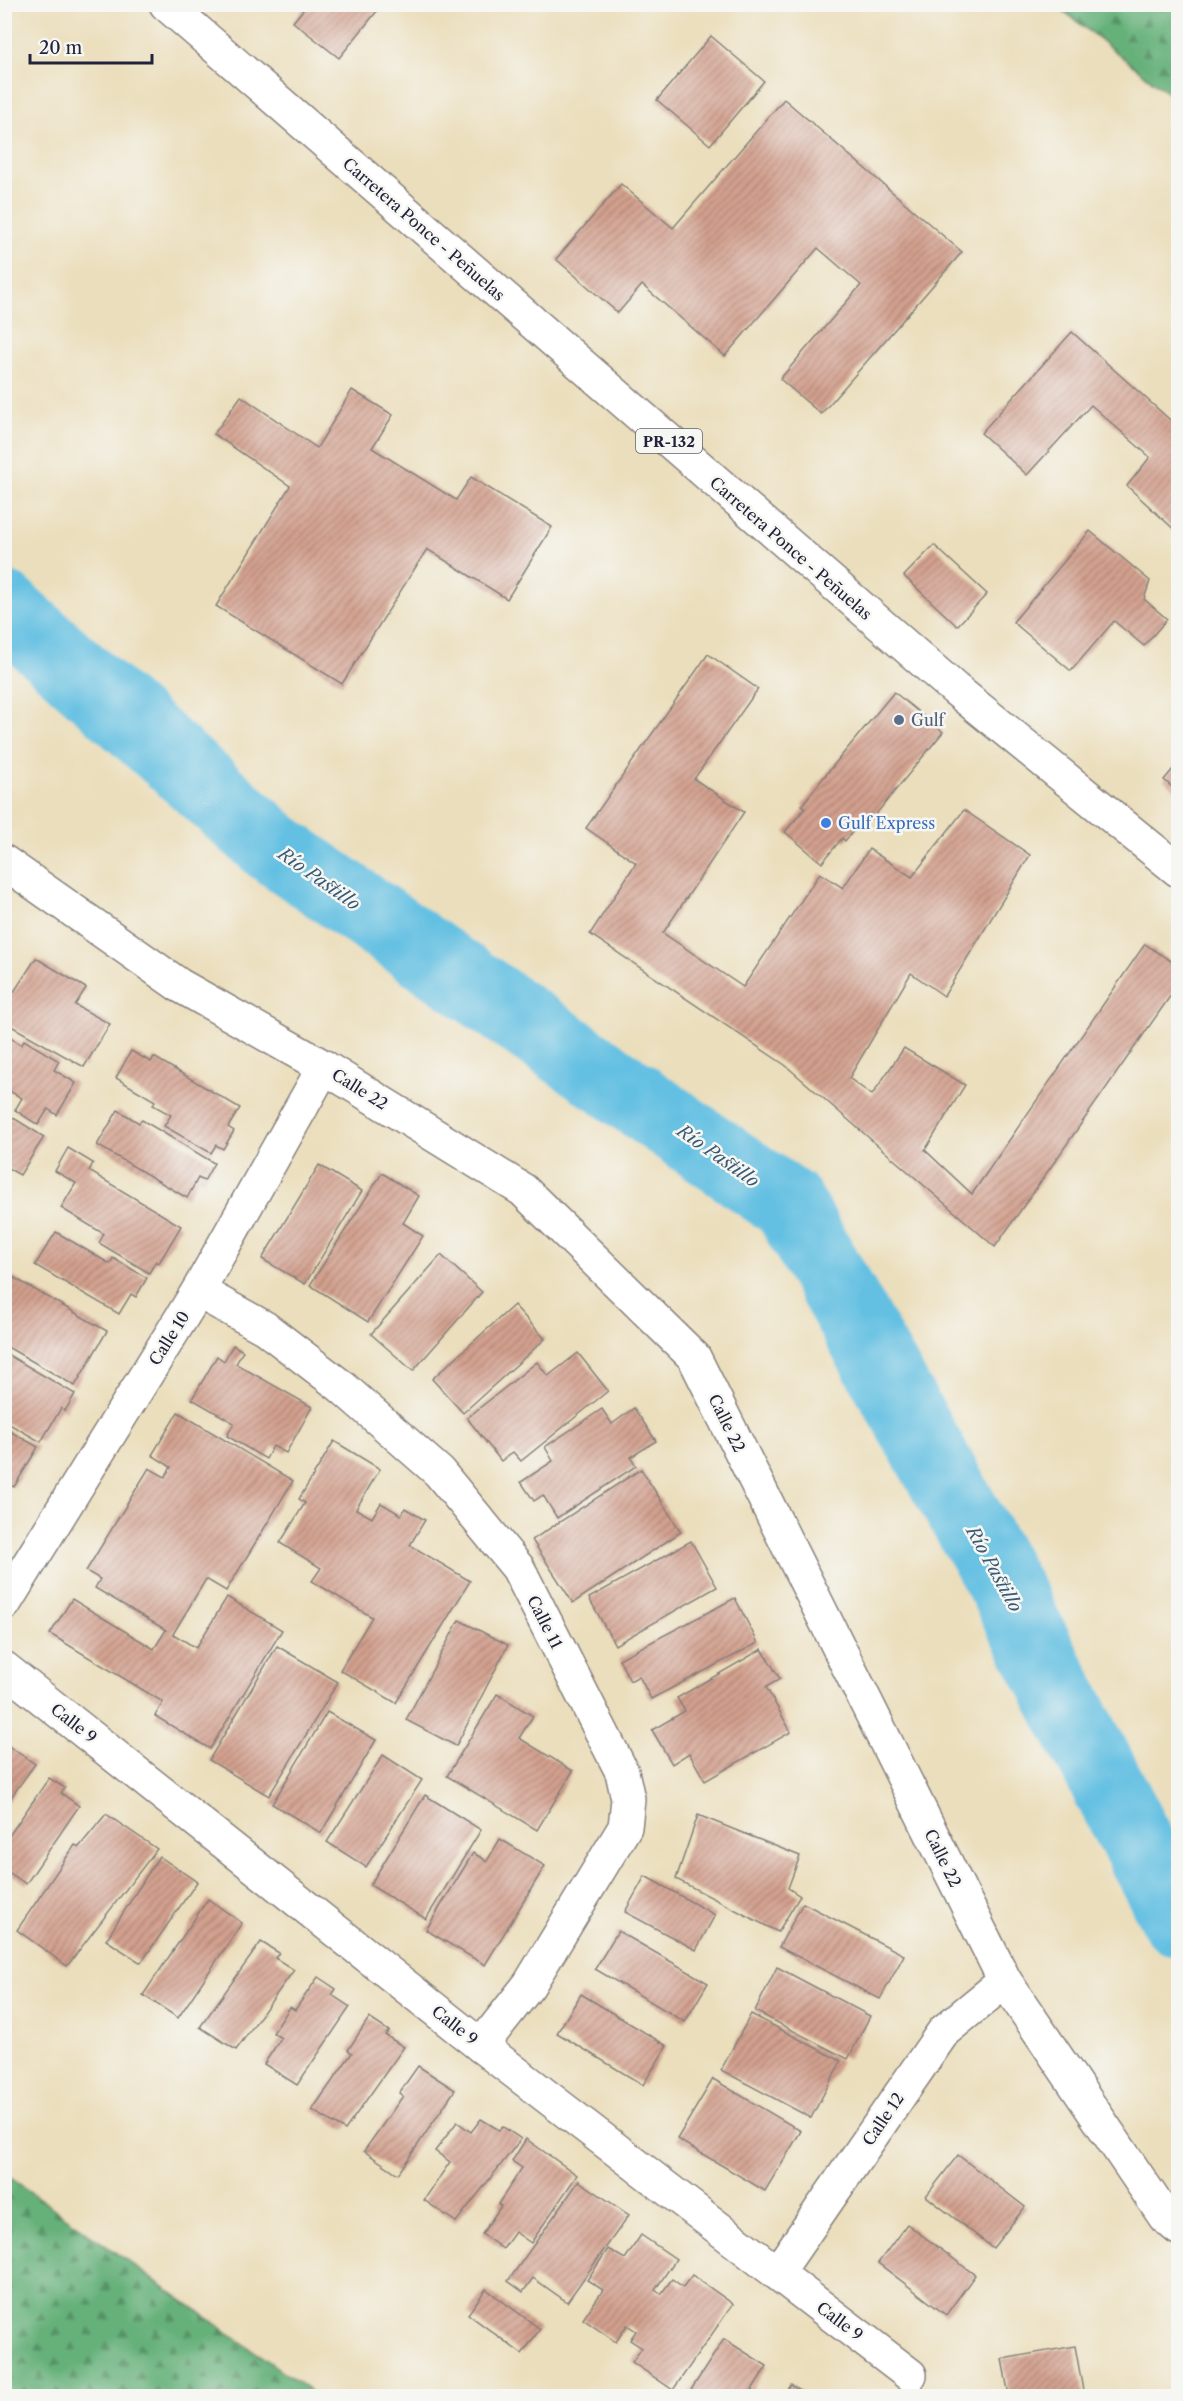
<svg xmlns="http://www.w3.org/2000/svg" width="1183" height="2401" font-family="'Libre Caslon Text',serif">
  <style>
    .forest { fill: url(#forest-firs); stroke: #446a5a; stroke-width: 1.5 }
    .lines { fill: none; stroke-linecap: round; stroke-linejoin: round }
    .river { stroke: #64c0e2; stroke-width: 74 }
    .building { fill: url(#building-hatch) }
    .street-casing { stroke: #86807c; stroke-width: 36 }
    .primary-casing { stroke: #86807c; stroke-width: 36 }
    .street { stroke: #fff; stroke-width: 33 }
    .primary { stroke: #fff; stroke-width: 33 }
    .service-dot { fill: #5c6f8a; stroke: #f6f6f2; stroke-width: 2 }
    .shop-dot { fill: #3f7fe0; stroke: #f6f6f2; stroke-width: 2 }
    .labels { text-anchor: middle; dominant-baseline: central; stroke-width: 5; stroke-linejoin: round; paint-order: stroke }
    .shield { fill: #f6f6f2; stroke: #626272; stroke-width: 1.5 }
    .shield-label { font-size: 15px; font-weight: bold; fill: #22223b }
    .street-label { font-size: 16px; fill: #22223b; stroke: #f6f6f2 }
    .service-label { font-size: 16px; fill: #4e5e75; stroke: #f6f6f2; text-anchor: start }
    .shop-label { font-size: 16px; fill: #366cbe; stroke: #f6f6f2; text-anchor: start }
    .water-label { font-size: 18px; font-style: italic; fill: #395975; stroke: #f6f6f2 }
  </style>
  <defs>
    <pattern id="forest-firs" width="22" height="20" patternUnits="userSpaceOnUse" patternTransform="scale(1.5)"><rect width="22" height="20" fill="#66b17a"/><path d="M5 1l3.5 6h-7zM16 11l3.5 6h-7z" fill="#549065"/></pattern>
    <pattern id="building-hatch" width="6" height="6" patternUnits="userSpaceOnUse" patternTransform="scale(1.5)"><rect width="6" height="6" fill="#d3a08e"/><path d="M-1 1l2-2M0 6l6-6M5 7l2-2" fill="none" stroke="#ab8275"/></pattern>
  </defs>
  <rect width="100%" height="100%" fill="#f6f6f2"/>
  <filter id="ink" filterUnits="userSpaceOnUse"><feTurbulence type="fractalNoise" baseFrequency=".0167" numOctaves="2"/><feDisplacementMap in="SourceGraphic" scale="12" xChannelSelector="R" yChannelSelector="G"/><feConvolveMatrix kernelMatrix="1 2 1 2 8 2 1 2 1" color-interpolation-filters="sRGB"/></filter>
  <filter id="wash" filterUnits="userSpaceOnUse"><feTurbulence type="fractalNoise" baseFrequency=".008" numOctaves="4" result="noise"/><feDisplacementMap in="SourceGraphic" scale="24" xChannelSelector="R" yChannelSelector="G"/><feGaussianBlur stdDeviation="1.35" result="paint"/><feColorMatrix in="noise" values="0 0 0 0 0 0 0 0 0 0 0 0 0 0 0 0 0 1.4 0 .05"/><feComposite in="paint" operator="in"/></filter>
  <g filter="url(#wash)">
    <rect width="100%" height="100%" fill="#ebdebc"/>
    <g class="forest">
      <path d="M1056,5H1178V101Z"/>
      <path d="M4,2174H5L317,2396H5Z"/>
    </g>
    <g class="lines">
      <path class="river" d="M4,608L273,847L789,1205L999,1576L1178,1920"/>
    </g>
    <g id="blocks">
      <g class="building">
        <path d="M307,5H382L339,58L293,22Z"/>
        <path d="M711,36L764,81L710,145L657,100Z"/>
        <path d="M784,99L962,252L821,414L780,379L861,285L818,248L725,356L642,285L618,313L556,259L621,184L673,228Z"/>
        <path d="M1072,332L1178,427V533L1127,486L1150,457L1091,405L1027,475L981,433Z"/>
        <path d="M352,390L393,415L372,448L456,500L471,477L552,527L507,599L427,549L342,684L216,606L290,486L214,434L241,396L317,448Z"/>
        <path d="M1090,531L1150,581L1144,599L1167,619L1144,646L1114,621L1071,671L1013,622Z"/>
        <path d="M934,545L987,594L957,626L904,576Z"/>
        <path d="M708,654L758,689L694,779L744,812L663,933L743,987L820,873L843,888L869,849L912,877L964,810L1030,855L944,996L911,973L849,1078L872,1095L904,1048L965,1085L925,1150L972,1194L1145,944L1178,966V985L995,1247L785,1065L590,934L636,863L586,828Z"/>
        <path d="M894,692L943,732L872,819L867,815L845,841L842,838L822,863L785,832L805,808L802,805L823,778Z"/>
        <path d="M1178,763V792L1164,780Z"/>
        <path d="M36,958L86,988L75,1005L110,1024L84,1067L4,1022V1007Z"/>
        <path d="M4,1034L22,1045L24,1040L59,1061L54,1070L76,1083L57,1115L48,1109L38,1125L15,1110L22,1098L4,1088Z"/>
        <path d="M131,1051L151,1062L154,1057L240,1108L228,1127L234,1131L223,1149L216,1145L211,1153L164,1126L171,1115L153,1105L155,1101L116,1078Z"/>
        <path d="M118,1110L139,1123L142,1120L214,1163L204,1181L198,1178L187,1198L97,1145Z"/>
        <path d="M4,1112L44,1137L20,1175L4,1166Z"/>
        <path d="M68,1148L93,1163L89,1171L181,1226L159,1263L156,1261L149,1273L99,1243L104,1234L61,1208L76,1183L55,1171Z"/>
        <path d="M319,1165L362,1191L305,1284L262,1259Z"/>
        <path d="M382,1173L419,1196L403,1223L423,1236L368,1322L310,1285Z"/>
        <path d="M56,1232L110,1264L113,1258L147,1278L136,1297L131,1294L119,1314L35,1265Z"/>
        <path d="M441,1255L482,1292L413,1371L371,1334Z"/>
        <path d="M4,1272L107,1331L75,1386L4,1345Z"/>
        <path d="M514,1305L545,1339L463,1413L432,1379Z"/>
        <path d="M233,1345L243,1351L236,1364L312,1407L286,1453L273,1446L266,1459L227,1436L234,1423L192,1399L217,1356L224,1361Z"/>
        <path d="M5,1353L75,1394L65,1411L61,1408L41,1442L4,1421Z"/>
        <path d="M578,1353L608,1391L521,1461L513,1452L501,1461L467,1418L537,1362L548,1376Z"/>
        <path d="M634,1408L656,1441L631,1457L636,1466L557,1518L543,1495L534,1501L521,1482L553,1461L545,1447L602,1409L612,1424Z"/>
        <path d="M178,1412L293,1481L226,1591L206,1579L173,1634L196,1648L227,1597L282,1630L210,1749L155,1716L163,1702L50,1634L72,1599L154,1649L166,1630L95,1588L100,1579L86,1571L149,1468L165,1477L171,1467L152,1455Z"/>
        <path d="M4,1428L38,1447L14,1487L4,1482Z"/>
        <path d="M334,1441L380,1469L356,1509L372,1518L381,1503L401,1515L405,1508L425,1520L410,1545L470,1581L396,1703L340,1670L372,1617L312,1581L321,1568L280,1543L305,1503L299,1499Z"/>
        <path d="M641,1469L681,1532L573,1603L532,1540Z"/>
        <path d="M691,1541L717,1587L615,1645L589,1598Z"/>
        <path d="M735,1598L758,1643L651,1699L639,1676L630,1681L619,1659Z"/>
        <path d="M459,1620L508,1645L456,1746L406,1720Z"/>
        <path d="M277,1646L338,1682L269,1796L209,1760Z"/>
        <path d="M762,1649L780,1679L766,1687L791,1732L705,1781L689,1753L672,1764L652,1730L685,1711L677,1698Z"/>
        <path d="M497,1694L533,1716L519,1738L573,1771L537,1830L447,1776Z"/>
        <path d="M327,1712L376,1740L321,1833L272,1804Z"/>
        <path d="M4,1743L35,1764L4,1807Z"/>
        <path d="M383,1755L422,1780L366,1867L327,1842Z"/>
        <path d="M49,1778L65,1788L61,1793L79,1806L26,1884L4,1869V1843Z"/>
        <path d="M425,1795L481,1830L426,1919L370,1885Z"/>
        <path d="M106,1814L157,1849L67,1966L17,1930L75,1845L79,1847Z"/>
        <path d="M698,1815L800,1856L788,1888L800,1896L778,1932L676,1879Z"/>
        <path d="M500,1839L545,1866L485,1965L426,1930L473,1853L487,1861Z"/>
        <path d="M159,1856L197,1882L141,1963L106,1940Z"/>
        <path d="M645,1876L715,1915L696,1950L625,1912Z"/>
        <path d="M208,1899L242,1923L178,2018L143,1995Z"/>
        <path d="M803,1903L904,1955L880,1999L779,1947Z"/>
        <path d="M618,1931L708,1983L685,2022L595,1969Z"/>
        <path d="M261,1942L279,1953L275,1958L294,1970L236,2050L200,2027Z"/>
        <path d="M777,1967L870,2016L848,2059L755,2011Z"/>
        <path d="M318,1977L336,1989L332,1995L350,2007L297,2085L264,2064L281,2038L273,2033L290,2007L295,2010Z"/>
        <path d="M581,1994L667,2046L643,2085L557,2033Z"/>
        <path d="M751,2014L841,2061L811,2118L721,2070Z"/>
        <path d="M369,2018L389,2031L385,2035L404,2047L345,2130L312,2110L352,2053L348,2050Z"/>
        <path d="M418,2066L455,2090L398,2174L364,2151L403,2096L399,2093Z"/>
        <path d="M713,2079L801,2131L765,2191L677,2139Z"/>
        <path d="M481,2119L499,2130L503,2127L521,2139L456,2222L424,2200L450,2162L435,2151L457,2122L471,2132Z"/>
        <path d="M526,2139L577,2175L531,2243L515,2232L503,2249L482,2234L501,2206L498,2204L522,2168L512,2161Z"/>
        <path d="M958,2155L1025,2207L993,2248L926,2196Z"/>
        <path d="M579,2181L629,2215L567,2302L533,2278L523,2292L508,2281Z"/>
        <path d="M907,2224L975,2275L946,2315L878,2263Z"/>
        <path d="M641,2235L676,2259L655,2290L661,2294L672,2279L683,2287L692,2275L733,2304L673,2390L632,2362L642,2348L630,2340L636,2331L627,2325L616,2342L583,2319L603,2290L587,2280L608,2249L625,2259Z"/>
        <path d="M486,2289L540,2329L522,2354L468,2314Z"/>
        <path d="M724,2339L767,2366L748,2396H687Z"/>
        <path d="M1075,2346L1084,2396H1009L1002,2359Z"/>
        <path d="M791,2385L808,2396H784Z"/>
      </g>
    </g>
  </g>
  <g filter="url(#ink)">
    <use href="#blocks" fill-opacity="0" stroke="#86807c" stroke-width="1.5"/>
    <g class="lines">
      <g class="street-casing">
        <g id="street">
          <path d="M4,862L179,985L324,1067L523,1190L694,1357L1005,1981L1165,2217L1178,2228"/>
          <path d="M198,1291L265,1328L342,1387L439,1472L518,1568L622,1772L628,1799L625,1827L529,1985L481,2046"/>
          <path d="M4,1604L198,1291L324,1067"/>
          <path d="M4,1668L481,2046L910,2375"/>
          <path d="M777,2273L944,2031L1005,1981"/>
        </g>
      </g>
      <g class="primary-casing">
        <path id="primary" d="M166,4L955,689L1178,870"/>
      </g>
      <use href="#street" class="street"/>
      <use href="#primary" class="primary"/>
    </g>
  </g>
  <circle class="service-dot" cx="899" cy="720" r="6"/>
  <circle class="shop-dot" cx="826" cy="823" r="6"/>
  <g class="labels">
    <rect class="shield" x="636" y="429" width="66" height="24" rx="4.5"/>
    <g class="shield-label">
      <text x="669" y="441">PR-132</text>
    </g>
    <g class="street-label">
      <text transform="translate(424 229) rotate(41)">Carretera Ponce - Peñuelas</text>
      <text transform="translate(791 548) rotate(41)">Carretera Ponce - Peñuelas</text>
      <text transform="translate(360 1089) rotate(32)">Calle 22</text>
      <text transform="translate(169 1338) rotate(-58)">Calle 10</text>
      <text transform="translate(727 1423) rotate(64)">Calle 22</text>
      <text transform="translate(545 1622) rotate(63)">Calle 11</text>
      <text transform="translate(74 1723) rotate(38)">Calle 9</text>
      <text transform="translate(943 1858) rotate(64)">Calle 22</text>
      <text transform="translate(455 2025) rotate(38)">Calle 9</text>
      <text transform="translate(883 2119) rotate(-56)">Calle 12</text>
      <text transform="translate(840 2321) rotate(37)">Calle 9</text>
    </g>
    <g class="service-label">
      <text x="911" y="720">Gulf</text>
    </g>
    <g class="shop-label">
      <text x="838" y="823">Gulf Express</text>
    </g>
    <g class="water-label">
      <text transform="translate(319 879) rotate(35)">Río Pastillo</text>
      <text transform="translate(718 1156) rotate(35)">Río Pastillo</text>
      <text transform="translate(994 1569) rotate(61)">Río Pastillo</text>
    </g>
  </g>
  <rect width="1183" height="2401" fill="none" stroke="#f6f6f2" stroke-width="24"/>
  <path d="M30 54v9h122v-9" fill="none" stroke="#22223b" stroke-width="3"/>
  <text x="39" y="54" font-size="18" fill="#22223b" stroke="#f6f6f2" stroke-width="4.5" paint-order="stroke">20 m</text>
</svg>
